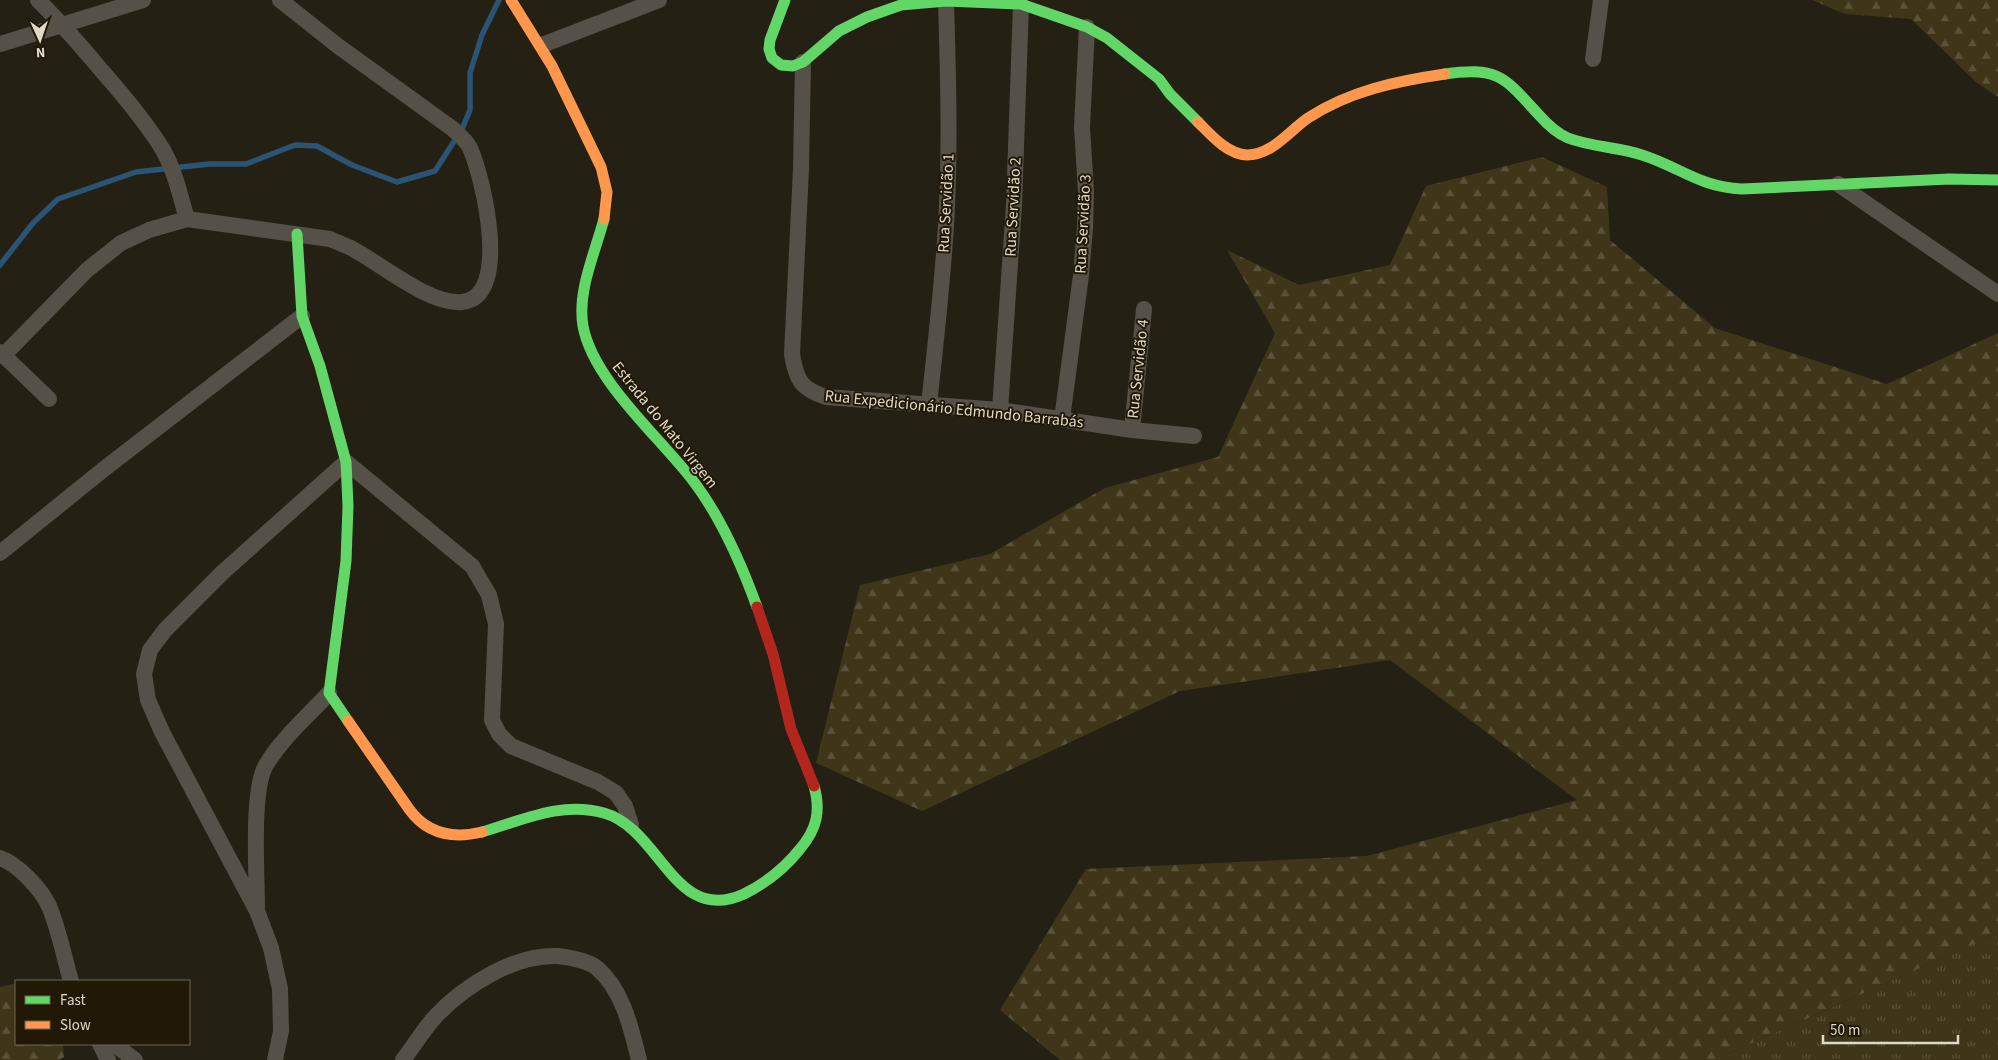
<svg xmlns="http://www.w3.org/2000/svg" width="1998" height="1060" font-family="'Source Sans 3',sans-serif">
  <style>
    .grass { fill: url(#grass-tufts) }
    .forest { fill: url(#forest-firs) }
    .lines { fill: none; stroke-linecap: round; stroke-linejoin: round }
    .stream { stroke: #2b5374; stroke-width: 5.5 }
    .street { stroke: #555149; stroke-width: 16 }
    .fast { stroke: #63d668; stroke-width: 11 }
    .slow { stroke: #ff974d; stroke-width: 11 }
    .jam { stroke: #b3261e; stroke-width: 11 }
    .labels { text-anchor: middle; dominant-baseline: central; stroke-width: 4; stroke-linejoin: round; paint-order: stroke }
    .street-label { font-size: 16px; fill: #ded9cc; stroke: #211905 }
  </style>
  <defs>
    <pattern id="grass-tufts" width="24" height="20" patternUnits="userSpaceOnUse" patternTransform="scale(1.25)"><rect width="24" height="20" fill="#3f3619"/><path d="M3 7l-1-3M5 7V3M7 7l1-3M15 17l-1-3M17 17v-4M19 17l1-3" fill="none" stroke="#5a5239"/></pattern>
    <pattern id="forest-firs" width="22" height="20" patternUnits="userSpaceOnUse" patternTransform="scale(1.25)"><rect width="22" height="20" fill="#3f3619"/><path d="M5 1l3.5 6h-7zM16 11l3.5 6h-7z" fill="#5a5239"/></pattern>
  </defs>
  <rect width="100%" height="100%" fill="#242014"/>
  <path class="grass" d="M1998,933V1060H1714Z"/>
  <g class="forest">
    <path d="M1812,0H1998V97L1976,82L1911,19L1845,14Z"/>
    <path d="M1542,157L1607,187L1610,240L1715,328L1887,384L1998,333V933L1714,1060H1060L1000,1010L1086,869L1367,856L1577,800L1390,660L1180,691L922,811L816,763L860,585L990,554L1105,488L1218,457L1275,333L1227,250L1299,285L1390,265L1426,186Z"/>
    <path d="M16,983V1044H63L64,1057L59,1060H0V987Z"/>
  </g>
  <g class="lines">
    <path class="stream" d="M0,265L33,223L58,199L136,172L209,164H246L295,145L317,146L352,165L397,182L435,171L462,129L470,110V73L482,35L499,0"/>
    <g class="street">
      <path d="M38,0C61,23 82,47 102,71C124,96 146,122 163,150C175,171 180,195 187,219"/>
      <path d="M0,44L143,0"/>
      <path d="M542,45L659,0"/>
      <path d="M1593,59L1601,0"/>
      <path d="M803,62L801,169L792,354C796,380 801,389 826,397L1000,410L1132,430L1194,436"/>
      <path d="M1838,184L1998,294"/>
      <path d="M0,352L49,399"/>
      <path d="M3,356L87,270L121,243L149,230L187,219L330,239C337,242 344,245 351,248C380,263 429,305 462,302C512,298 483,177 470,148C466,140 459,135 453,129L338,46L280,0"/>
      <path d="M929,405C936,339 944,273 947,207C950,138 948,70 946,1"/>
      <path d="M1000,410L1014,205L1021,4"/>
      <path d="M1062,419L1081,275L1085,228L1086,192L1082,127L1087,27"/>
      <path d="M1132,430L1144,309"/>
      <path d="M0,553L104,469L302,316"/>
      <path d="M0,858C18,864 41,889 49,906C59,930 64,957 71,981"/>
      <path d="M257,908C257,875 251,790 266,765C282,738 308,716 329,693"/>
      <path d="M100,1044L108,1060"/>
      <path d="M114,1044L135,1060"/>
      <path d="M275,1060L281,1031L280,989L271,948L257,911L162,732L148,700L144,674L150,650L165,630L222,573L346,462L472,566L489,595L496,624L492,720L499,734L511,746L598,782L616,793L625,806L631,825"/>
      <path d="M403,1060C414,1046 423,1030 435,1017C464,986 514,954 558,956C568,957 589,961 597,968C623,990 631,1028 639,1060"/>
    </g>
    <g class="fast">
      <path d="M785,0L770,40L769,49L772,58L781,65L793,66L803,62L839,31L867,17L901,5L946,1L1021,4L1087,27L1107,38L1159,79L1170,94L1198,122"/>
      <path d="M1445,74C1499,66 1505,78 1539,115C1547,124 1556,133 1568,138C1591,147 1619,147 1642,155C1680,167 1699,187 1742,189L1949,179L1998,180"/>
      <path d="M604,219C595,253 577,291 583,326C593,381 661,438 694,482C722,519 741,563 757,607"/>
      <path d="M297,234L302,316L320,366L346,462L348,506L346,561L329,693L348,721"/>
      <path d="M482,832C523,820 561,801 604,813C661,829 674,926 744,894C766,883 785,868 800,849C817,829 821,811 814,786"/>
    </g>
    <g class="slow">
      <path d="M511,0L552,66L601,167L607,192L604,219"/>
      <path d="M1198,122C1211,135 1227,154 1247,155C1272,155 1289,131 1308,118C1349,91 1397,81 1445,74"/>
      <path d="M348,721L409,809C427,834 453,839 482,832"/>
    </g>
    <path class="jam" d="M757,607L773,654L791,729L814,786"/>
  </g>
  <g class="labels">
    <g class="street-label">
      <text transform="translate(946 203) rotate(-87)">Rua Servidão 1</text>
      <text transform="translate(1013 207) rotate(-87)">Rua Servidão 2</text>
      <text transform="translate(1083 224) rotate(-87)">Rua Servidão 3</text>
      <text transform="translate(1138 369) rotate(-84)">Rua Servidão 4</text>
      <text transform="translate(954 409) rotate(6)">Rua Expedicionário Edmundo Barrabás</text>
      <text transform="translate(665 425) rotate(51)">Estrada do Mato Virgem</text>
    </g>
  </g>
  <rect x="15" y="980" width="175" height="65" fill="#211905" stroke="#6d6655"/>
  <rect x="25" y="996" width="25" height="8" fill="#63d668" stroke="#6d6655"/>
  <text x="60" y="1005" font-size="15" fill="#ded9cc">Fast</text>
  <rect x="25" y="1021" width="25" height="8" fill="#ff974d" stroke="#6d6655"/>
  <text x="60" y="1030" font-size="15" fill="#ded9cc">Slow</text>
  <g transform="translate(40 40) rotate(177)" stroke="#211905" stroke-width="4" paint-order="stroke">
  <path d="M0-4L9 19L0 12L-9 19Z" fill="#ded9cc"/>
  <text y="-8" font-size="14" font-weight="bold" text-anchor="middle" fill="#ded9cc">N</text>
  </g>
  <path d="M1823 1035v8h135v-8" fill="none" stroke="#ded9cc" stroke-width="2.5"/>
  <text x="1830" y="1035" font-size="15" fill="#ded9cc" stroke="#211905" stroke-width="4" paint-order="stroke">50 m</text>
</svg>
